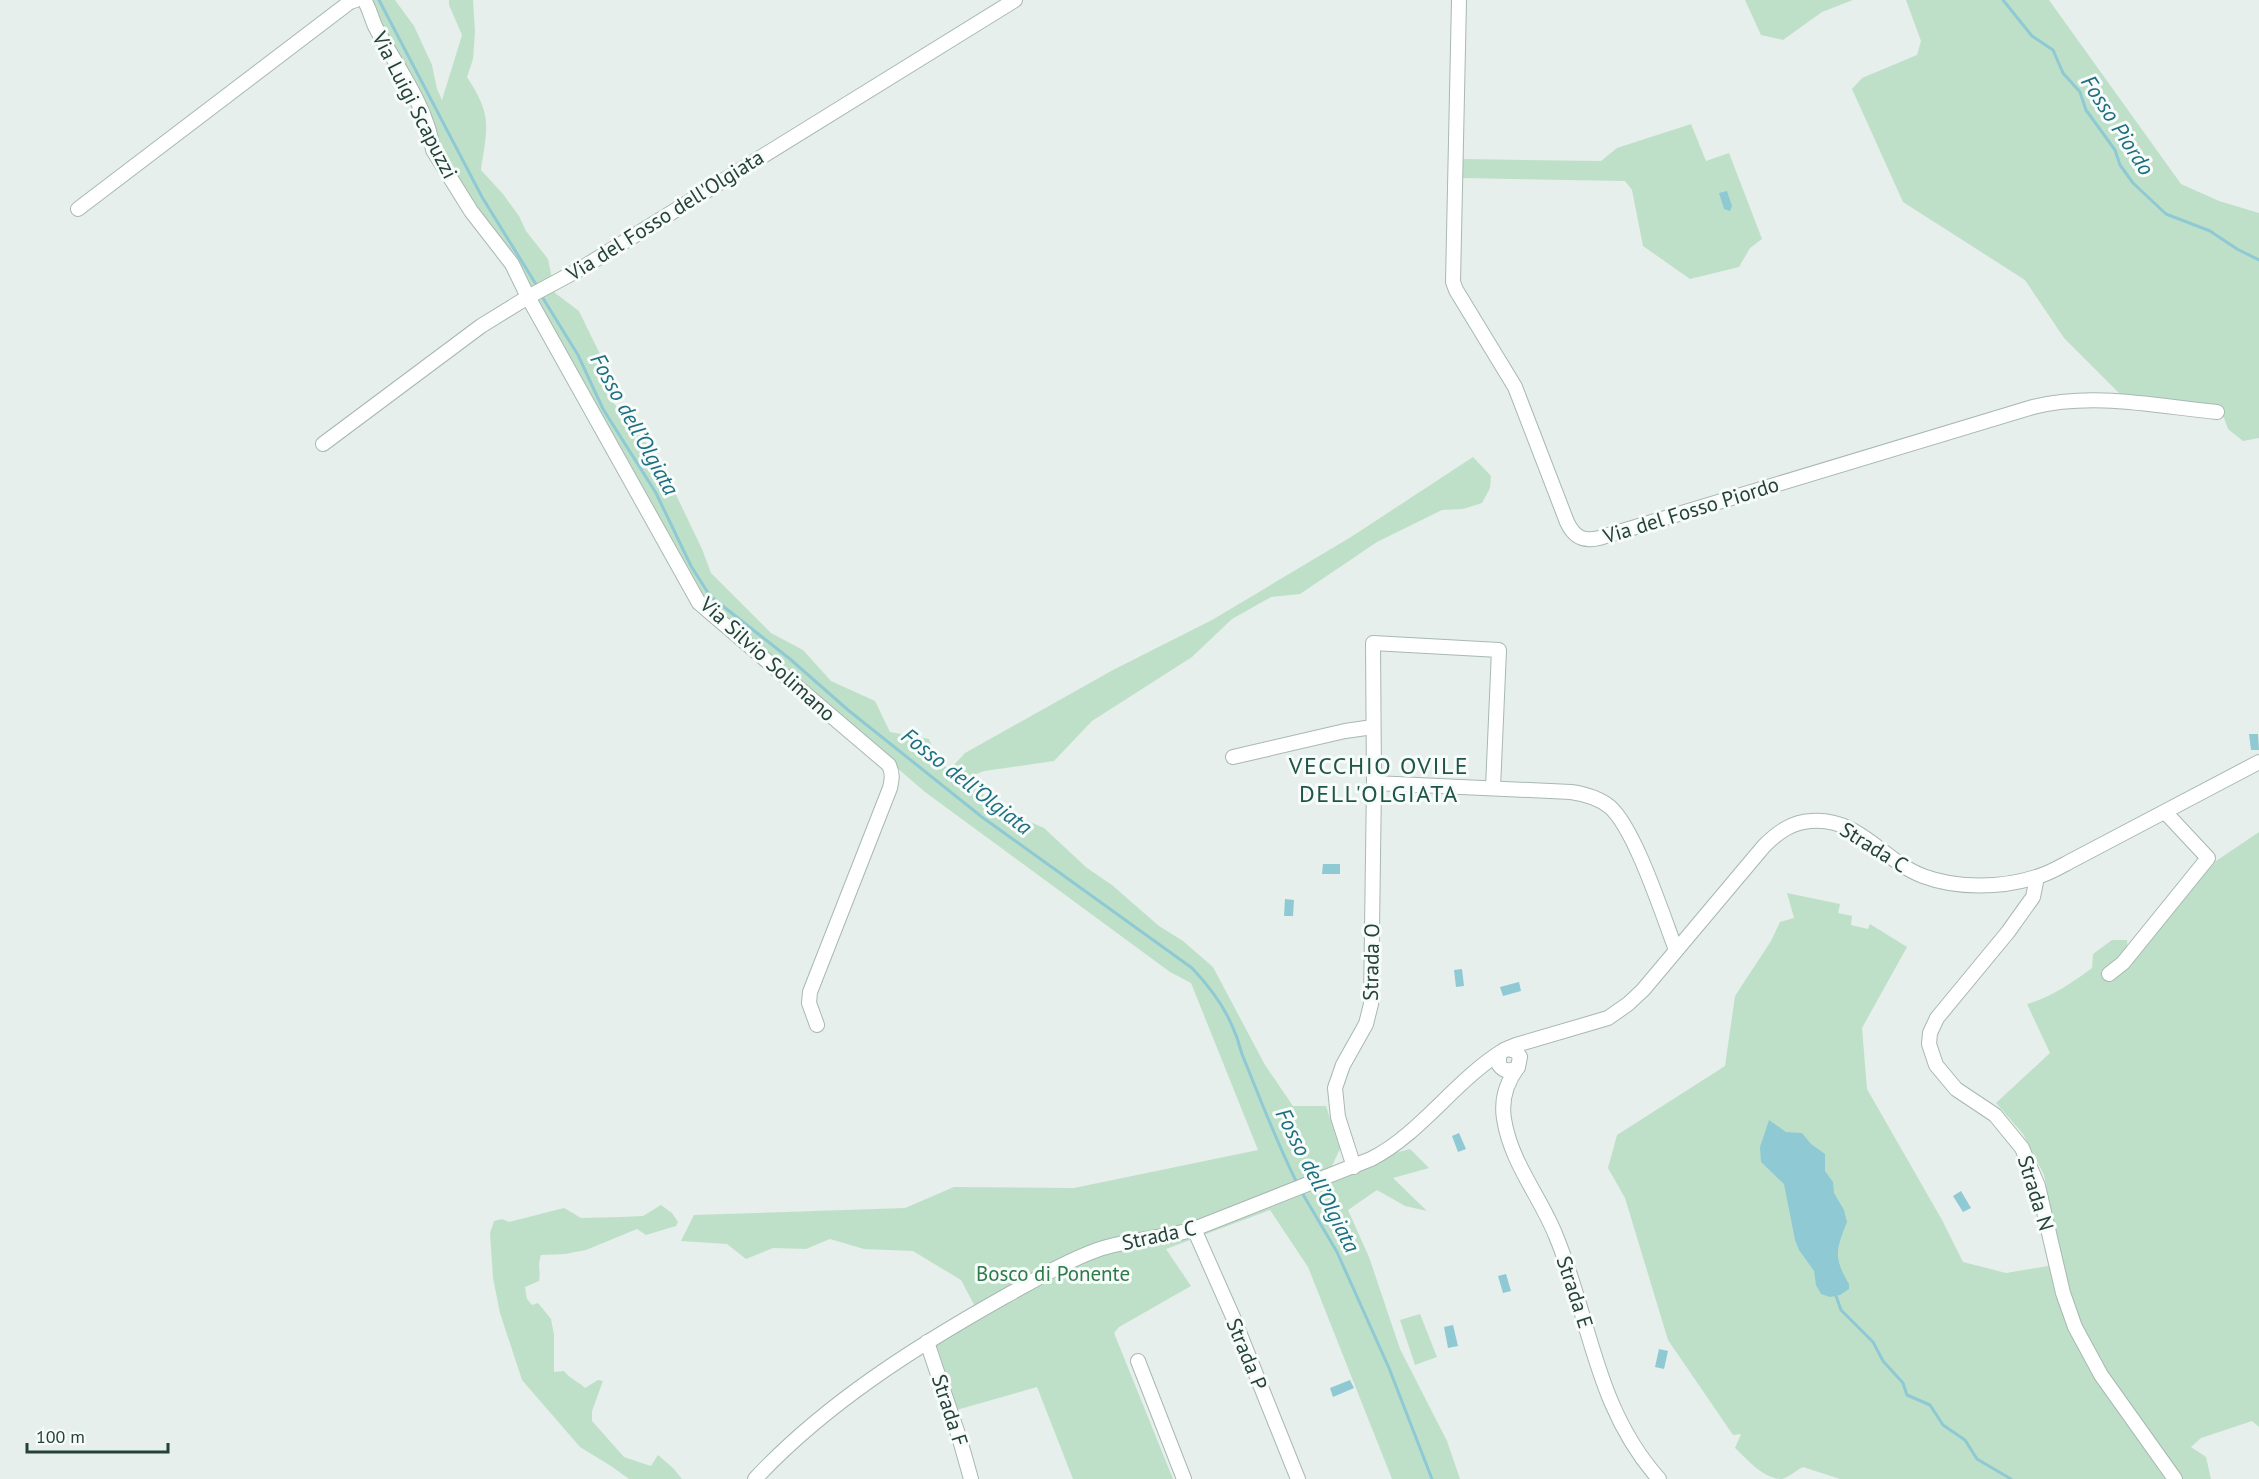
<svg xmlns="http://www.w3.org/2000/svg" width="2259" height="1479" font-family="'PT Sans',sans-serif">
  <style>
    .green { fill: #bfe0c8 }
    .water { fill: #8ec9d4 }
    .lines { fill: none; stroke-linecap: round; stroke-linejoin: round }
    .stream { stroke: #8ec9d4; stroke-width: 3 }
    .minor-casing { stroke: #a8b8b2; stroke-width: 16 }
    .minor { stroke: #fff; stroke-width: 14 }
    .labels { text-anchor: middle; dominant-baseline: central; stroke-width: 6; stroke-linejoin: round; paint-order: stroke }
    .street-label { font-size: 21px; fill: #24423a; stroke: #f7fbf9 }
    .park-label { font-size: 21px; fill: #2d7a4b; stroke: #f7fbf9 }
    .water-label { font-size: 22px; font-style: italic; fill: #1c6f80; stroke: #f7fbf9 }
    .quarter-label { font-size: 24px; letter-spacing: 1.5px; fill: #1f5548; stroke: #f7fbf9 }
  </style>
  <rect width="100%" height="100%" fill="#e6efeb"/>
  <g class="green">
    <path d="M369,0H395L414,26L432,65L437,89L442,100L462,35L449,5V0H473L475,32L473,59L467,77C493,117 487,126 481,170L503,194L519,216L526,231L548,259L555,293L579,311L593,340L610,374L608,396L645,441L667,476L702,549L711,573L771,633L803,650L831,681L875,701L890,732L929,739L939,763L950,769L965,753L1113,670L1212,620L1351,537L1473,457L1491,476L1490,488L1482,503L1463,509L1442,510L1377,542L1300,594L1271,597L1232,619L1192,657L1092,721L1054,761L984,771L966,778L983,794L1019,817L1044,828L1087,868L1112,885L1159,926L1183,941L1213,967L1265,1065L1293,1106H1326L1340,1149L1330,1170L1410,1149L1429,1168L1393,1178L1427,1211L1405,1206L1377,1190L1348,1210L1369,1257L1400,1349L1447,1441L1460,1479H1392L1308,1267L1270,1210L1166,1249L1191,1286L1119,1327L1114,1333L1173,1479H1073L1037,1387L953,1411L927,1342L978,1312L961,1280L913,1251L864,1249L830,1239L806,1249L773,1248L746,1259L727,1244L681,1241L694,1215L905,1208L954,1187L1074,1188L1258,1150L1191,983L1170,972L925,792L703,601L454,178Z"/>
    <path d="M1745,0H1853L1822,12L1783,40L1761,35Z"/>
    <path d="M1906,0H2049L2181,184L2219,201L2259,213V438L2243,441L2228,429L2220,407L2121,395L2064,338L2025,280L1903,202L1852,89L1862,78L1917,55L1921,41Z"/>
    <path d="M1691,124L1706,161L1729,153L1762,239L1750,248L1739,267L1690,279L1643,246L1632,190L1625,181L1462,178V159L1601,161L1617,148Z"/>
    <path d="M2259,832V1427L2252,1421L2201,1438L2191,1447L2206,1457L2211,1479H1840L1803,1467C1797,1470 1789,1477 1782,1479C1763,1479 1747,1459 1735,1448L1741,1434L1733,1435L1668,1340L1625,1198L1608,1168L1617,1135L1725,1066L1735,996L1771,941L1780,922L1794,918L1787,893L1840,904L1838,913L1852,916L1851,925L1868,929L1870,924L1907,947L1862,1028L1867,1089L1942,1220L1963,1262L2006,1273L2060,1264L2044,1175L2023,1134L1996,1103L2050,1053L2027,1004C2051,997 2072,983 2092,968L2093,954L2112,940H2127L2129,964L2216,861Z"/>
    <path d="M661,1205L672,1213L678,1222L676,1226L646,1235L637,1229L586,1250L565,1254L541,1255C537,1267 541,1269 539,1281L525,1287L527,1299L532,1305L538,1303L551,1319L554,1335V1372L564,1371C570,1379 578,1381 585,1388L598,1380L603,1381L592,1411V1421L624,1457L651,1466L658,1455L673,1468L682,1479H629L611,1466L580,1447L522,1380L500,1313L493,1278L490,1233L494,1221L502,1219L509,1222L564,1208L581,1218L621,1217L643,1216Z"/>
    <path d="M1420,1314L1437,1357L1415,1365L1400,1320Z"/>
  </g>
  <g class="water">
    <path d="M1727,191L1732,206L1730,211L1724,209L1719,193Z"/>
    <path d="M2249,734H2258L2259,750H2251Z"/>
    <path d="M1323,864H1340V874H1322Z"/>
    <path d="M1285,899L1294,900L1293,916H1284Z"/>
    <path d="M1462,969L1464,986L1456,987L1454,970Z"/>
    <path d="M1519,982L1521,991L1503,996L1500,987Z"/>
    <path d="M1769,1120L1786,1132L1802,1133L1811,1144L1825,1154V1171L1833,1182L1834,1193L1844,1210L1847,1222C1836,1250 1833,1257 1849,1284V1289L1840,1295L1830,1297L1821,1294L1816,1285L1814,1271L1799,1250L1795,1240L1784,1184L1761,1162L1760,1147Z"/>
    <path d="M1459,1133L1466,1149L1458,1152L1452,1136Z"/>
    <path d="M1961,1191L1971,1208L1963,1212L1953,1196Z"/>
    <path d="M1506,1274L1511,1291L1503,1293L1498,1276Z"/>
    <path d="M1453,1325L1458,1346L1448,1348L1444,1327Z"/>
    <path d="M1659,1349L1668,1351L1664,1369L1655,1367Z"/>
    <path d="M1350,1380L1354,1388L1333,1397L1330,1388Z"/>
  </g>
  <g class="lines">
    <g class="stream">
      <path d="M379,0L482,197L537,286"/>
      <path d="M2003,0L2032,36L2053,50L2063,73L2080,92L2086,110L2115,150L2120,165L2133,183L2166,214L2210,231L2237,249L2259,260"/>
      <path d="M541,295L578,355L603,409L656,493L691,566L710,596L790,659L848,710L982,817L1192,968C1210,987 1226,1008 1235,1033C1239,1041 1240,1051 1244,1059C1261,1101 1277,1143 1297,1183"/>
      <path d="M1301,1191L1337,1252L1389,1368L1432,1479"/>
      <path d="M1836,1296L1841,1310L1873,1342L1883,1361L1903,1383L1907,1395L1930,1405L1943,1425L1965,1440L1977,1459L2011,1479"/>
    </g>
    <g class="minor-casing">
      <g id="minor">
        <path d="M364,0C369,7 371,17 375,26C394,63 428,107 433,150L471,211L512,264L528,297L699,603L889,765C893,774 892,779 890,788L810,992L809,1003L817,1025"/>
        <path d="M1459,0L1453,282L1456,290L1515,387L1567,522C1574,537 1583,542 1599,538L2033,407C2093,392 2156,406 2217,412"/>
        <path d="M78,209L350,2L356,0"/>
        <path d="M323,444L481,326L528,297L582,268L1015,0"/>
        <path d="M1233,757L1345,731L1373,727"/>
        <path d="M1374,783L1571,792C1585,794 1599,798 1610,807C1635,829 1663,916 1676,950"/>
        <path d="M2037,877L2033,897L2008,932L1937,1018L1930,1033L1929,1044L1936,1065L1956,1089L1995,1115L2022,1148L2038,1186L2063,1293L2075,1327L2101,1375L2175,1479"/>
        <path d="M2109,974L2123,963L2208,858L2165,812"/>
        <path d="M1507,1049L1516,1051L1520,1057L1518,1067C1511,1072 1504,1072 1499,1065V1055L1504,1050L1516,1045L1608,1018L1628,1004L1643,990L1764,846C1778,832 1792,822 1811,821C1859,817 1883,861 1923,876C1957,889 2002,888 2036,877C2048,874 2058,868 2069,862L2259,762"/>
        <path d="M1518,1067C1506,1083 1501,1100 1504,1119C1511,1163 1540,1196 1556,1236C1591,1321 1595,1407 1659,1479"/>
        <path d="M1354,1167L1338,1117L1335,1088L1343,1065L1366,1024L1371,1004L1374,783L1373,643L1499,650L1493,788"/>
        <path d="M1194,1229L1233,1317L1298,1479"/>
        <path d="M927,1342L960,1440L971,1479"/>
        <path d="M1138,1361L1184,1479"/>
        <path d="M755,1479C825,1404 915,1347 1004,1297C1033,1281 1064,1262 1097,1250C1128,1239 1162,1239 1194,1229L1371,1159C1420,1134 1454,1082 1501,1052"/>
      </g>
    </g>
    <use href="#minor" class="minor"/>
  </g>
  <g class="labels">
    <g class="street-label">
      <text transform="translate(415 105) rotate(63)">Via Luigi Scapuzzi</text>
      <text transform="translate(665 215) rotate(-32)">Via del Fosso dell'Olgiata</text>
      <text transform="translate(1691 510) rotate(-17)">Via del Fosso Piordo</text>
      <text transform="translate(768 659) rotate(42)">Via Silvio Solimano</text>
      <text transform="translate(1874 847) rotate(32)">Strada C</text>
      <text transform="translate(1371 962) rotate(-89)">Strada O</text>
      <text transform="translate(2036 1193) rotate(73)">Strada N</text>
      <text transform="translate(1159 1235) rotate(-12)">Strada C</text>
      <text transform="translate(1575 1292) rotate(72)">Strada E</text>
      <text transform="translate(1247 1354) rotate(68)">Strada P</text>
      <text transform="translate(950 1410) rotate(72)">Strada F</text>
    </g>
    <g class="park-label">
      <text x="1053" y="1273">Bosco di Ponente</text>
    </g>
    <g class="water-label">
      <text transform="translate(2118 125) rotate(57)">Fosso Piordo</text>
      <text transform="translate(635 424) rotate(61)">Fosso dell’Olgiata</text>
      <text transform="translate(967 781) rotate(38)">Fosso dell’Olgiata</text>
      <text transform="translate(1318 1180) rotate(63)">Fosso dell’Olgiata</text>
    </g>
    <g class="quarter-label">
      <text x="1379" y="765">VECCHIO OVILE<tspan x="1379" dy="28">DELL'OLGIATA</tspan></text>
    </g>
  </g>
  <path d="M27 1443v9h141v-9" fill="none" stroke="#24423a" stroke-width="3"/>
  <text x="36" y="1443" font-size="18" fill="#24423a" stroke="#f7fbf9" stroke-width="4.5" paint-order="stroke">100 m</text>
</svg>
